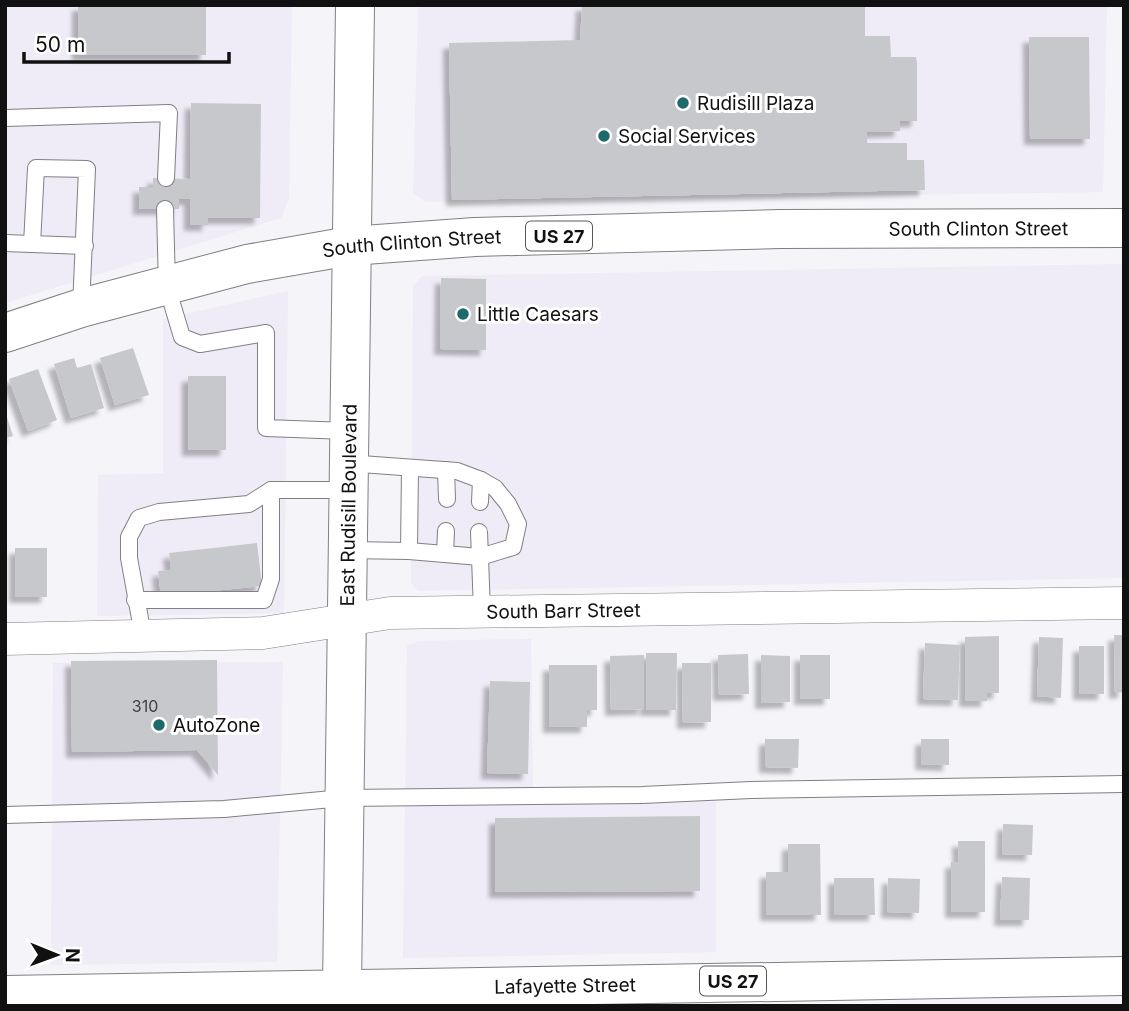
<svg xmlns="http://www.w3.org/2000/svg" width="1129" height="1011" font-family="Inter,sans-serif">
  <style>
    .built { fill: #efebf7 }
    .building { fill: #c7c8cc; filter: url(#shadow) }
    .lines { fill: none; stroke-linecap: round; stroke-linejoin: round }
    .lane-casing { stroke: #807f83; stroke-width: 18 }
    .street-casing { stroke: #807f83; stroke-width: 33 }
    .secondary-casing { stroke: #807f83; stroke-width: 40 }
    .highway-casing { stroke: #807f83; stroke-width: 40 }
    .lane { stroke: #fff; stroke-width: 16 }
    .street { stroke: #fff; stroke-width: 32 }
    .secondary { stroke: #fff; stroke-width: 38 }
    .highway { stroke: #fff; stroke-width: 38 }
    .poi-dot { fill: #1d6a6d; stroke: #fff; stroke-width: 2.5 }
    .labels { text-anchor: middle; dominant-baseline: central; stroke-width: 6; stroke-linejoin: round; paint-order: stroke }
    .number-label { font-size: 16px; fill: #3e3f40 }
    .shield { fill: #fff; stroke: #585859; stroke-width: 2 }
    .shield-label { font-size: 18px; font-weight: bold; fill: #111112 }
    .poi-label { font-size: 19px; fill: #111112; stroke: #fff; text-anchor: start }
    .street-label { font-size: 19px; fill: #111112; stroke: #fff }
  </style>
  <defs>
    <filter id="shadow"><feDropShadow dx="-6" dy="6" stdDeviation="2" flood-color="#0004"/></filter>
  </defs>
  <rect width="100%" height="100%" fill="#f5f4f8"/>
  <g class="built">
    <path d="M5,5H292L289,199L281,218L5,303Z"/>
    <path d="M418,5H1107L1103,192L426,202L413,193Z"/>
    <path d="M1124,264V578L418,591L411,583L413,287L422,276Z"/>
    <path d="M288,291L284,613L97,616L98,475L163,473V319Z"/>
    <path d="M531,639L533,804L716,802V952L403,958L407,646L418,641Z"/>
    <path d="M283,662L277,962L51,965L53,663Z"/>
  </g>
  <g class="building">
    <rect x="78" y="5" width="128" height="50"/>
    <path d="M582,5H865V36H890L891,57H916L917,64V121H900V131L867,132V143H907V160H924L925,190L452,200L449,43L580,40Z"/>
    <path d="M1029,37H1089L1090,139H1030Z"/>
    <path d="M191,103L261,104L260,218H208V225H190V199H179V209H139V187H153V178L190,179Z"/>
    <path d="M441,278L486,279V350L440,349Z"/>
    <path d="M133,348L149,395L115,405L100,358Z"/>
    <path d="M74,358L77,368L91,364L104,408L71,418L54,364Z"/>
    <path d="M38,369L57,420L28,431L9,379Z"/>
    <rect x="188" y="376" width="38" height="74"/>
    <path d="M5,411L13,436L5,438Z"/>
    <path d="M257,543L262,586L161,596L158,571L171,570L169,553Z"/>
    <rect x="15" y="548" width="32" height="49"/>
    <path d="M1114,635H1124V692L1115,693Z"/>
    <path d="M999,636V693H987V701H965V637Z"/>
    <path d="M1039,637L1063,638L1061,698L1037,696Z"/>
    <path d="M925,643L960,645L958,700L923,699Z"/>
    <rect x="1079" y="646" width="25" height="48"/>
    <path d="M646,653H677L676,710H646Z"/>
    <path d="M748,654L749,694L719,695L718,655Z"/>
    <path d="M644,655V709L611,710L610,656Z"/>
    <path d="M761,655L790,656V702L761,703Z"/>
    <rect x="800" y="655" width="30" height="44"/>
    <path d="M217,660L218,775L197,750L72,752L71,661Z"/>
    <path d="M682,663H711V722L683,723Z"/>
    <path d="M549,665H597V710H587V727H549Z"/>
    <path d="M490,681L530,682L528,774L487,773Z"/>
    <path d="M765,739H799L798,768L765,767Z"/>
    <path d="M921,739H949V765L921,764Z"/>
    <path d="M700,816V891L495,892V818Z"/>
    <path d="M1003,824L1033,825L1032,855L1002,854Z"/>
    <path d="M958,841H985V912H951V862H959Z"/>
    <path d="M788,844H820L821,915H766V872H788Z"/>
    <path d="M1002,877L1030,878L1029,920H1000Z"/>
    <path d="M834,878H874L875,915H834Z"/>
    <path d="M888,878L920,879L919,913L887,912Z"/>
  </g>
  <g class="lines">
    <g class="lane-casing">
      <g id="lane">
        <path d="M5,118L169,113L166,178"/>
        <path d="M165,209L167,287L182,337L200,344L266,333V428L347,431"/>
        <path d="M5,243L85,246"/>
        <path d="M32,244L36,168L87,169L81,308"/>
        <path d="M347,463L457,471L481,480L495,488L508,504L518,524L513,547L480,557L482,612"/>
        <path d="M410,468L409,551L480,557L479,532"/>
        <path d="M446,470L447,499"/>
        <path d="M480,502L481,480"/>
        <path d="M348,550L409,551"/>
        <path d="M445,554L446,531"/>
        <path d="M135,600H264L271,579V490"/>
        <path d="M143,635L129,558V537L139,518L159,512L249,504L271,490H347"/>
        <path d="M5,815L224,809L343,798L642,795L751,790L1124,784"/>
      </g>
    </g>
    <g class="street-casing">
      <g id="street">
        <path id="s1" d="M5,639L263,633L390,613L1124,603"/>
      </g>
    </g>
    <g class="secondary-casing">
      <g id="secondary">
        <path id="s2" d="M342,988L355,5"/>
      </g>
    </g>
    <g class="highway-casing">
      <g id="highway">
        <path id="s3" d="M5,333L81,308L247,264L350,246L475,237L780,229L1124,228"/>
        <path id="s4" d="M5,995L1124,976"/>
      </g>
    </g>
    <use href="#lane" class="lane"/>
    <use href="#street" class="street"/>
    <use href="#secondary" class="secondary"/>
    <use href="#highway" class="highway"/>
  </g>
  <g class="poi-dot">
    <circle cx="683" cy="103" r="7"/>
    <circle cx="604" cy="136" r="7"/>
    <circle cx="463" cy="314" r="7"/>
    <circle cx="159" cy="725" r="7"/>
  </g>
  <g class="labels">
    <g class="number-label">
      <text x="145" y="706">310</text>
    </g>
    <g class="shield">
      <rect x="526" y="221.5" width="66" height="29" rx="5"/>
      <rect x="700" y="966.5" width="66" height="29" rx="5"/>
    </g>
    <g class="shield-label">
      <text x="559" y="236">US 27</text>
      <text x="733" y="981">US 27</text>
    </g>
    <g class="poi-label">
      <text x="697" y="103">Rudisill Plaza</text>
      <text x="618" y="136">Social Services</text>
      <text x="477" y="314">Little Caesars</text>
      <text x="173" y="725">AutoZone</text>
    </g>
    <g class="street-label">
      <text stroke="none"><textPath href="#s3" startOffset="985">South Clinton Street</textPath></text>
      <text stroke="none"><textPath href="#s3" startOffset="418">South Clinton Street</textPath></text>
      <text stroke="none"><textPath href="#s2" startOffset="483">East Rudisill Boulevard</textPath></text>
      <text stroke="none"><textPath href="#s1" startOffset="560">South Barr Street</textPath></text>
      <text stroke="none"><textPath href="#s4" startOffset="560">Lafayette Street</textPath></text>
    </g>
  </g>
  <rect width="1129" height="1011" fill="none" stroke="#111112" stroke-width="14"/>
  <g transform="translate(56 955) rotate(91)" stroke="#ffffff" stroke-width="5" paint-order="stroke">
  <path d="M0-5L12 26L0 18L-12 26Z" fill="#111112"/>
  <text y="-10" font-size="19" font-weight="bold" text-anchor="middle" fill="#111112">N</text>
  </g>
  <path d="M24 52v10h205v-10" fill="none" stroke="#111112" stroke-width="3.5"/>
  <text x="35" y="52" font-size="21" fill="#111112" stroke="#ffffff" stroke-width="5" paint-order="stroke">50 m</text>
</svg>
